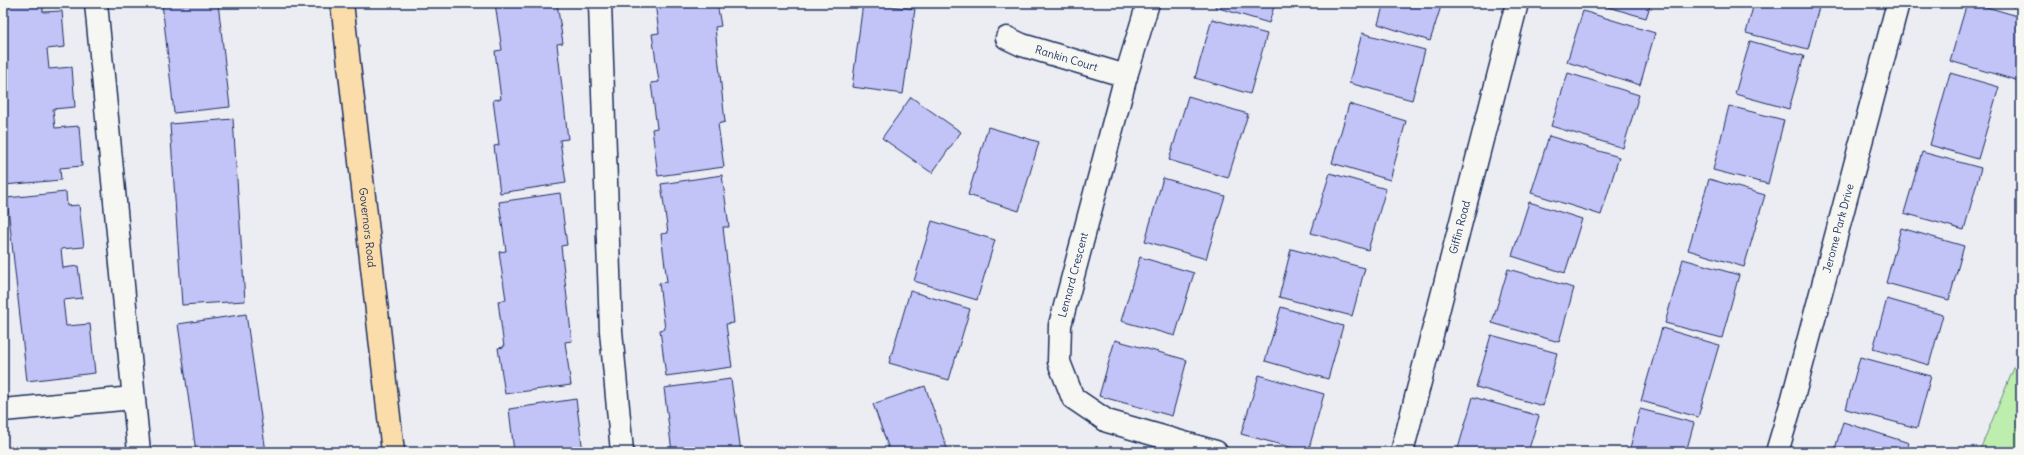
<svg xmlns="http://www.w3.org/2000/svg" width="2024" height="455" font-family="Delius,sans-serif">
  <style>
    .green { fill: #bdeead; stroke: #6c8e86 }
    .building { fill: #c2c3f6; stroke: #1b2f5e }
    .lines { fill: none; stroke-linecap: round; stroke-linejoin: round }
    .minor-casing { stroke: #1b2f5e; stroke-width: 25 }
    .major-casing { stroke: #1b2f5e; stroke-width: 25 }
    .minor { stroke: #f6f6f2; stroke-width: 22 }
    .major { stroke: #faddab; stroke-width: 22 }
    .labels { text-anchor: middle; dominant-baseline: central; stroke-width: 3.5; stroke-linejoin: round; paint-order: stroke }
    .street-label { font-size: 11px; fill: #1b2f5e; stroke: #f6f6f2 }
  </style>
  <rect width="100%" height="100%" fill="#ececf3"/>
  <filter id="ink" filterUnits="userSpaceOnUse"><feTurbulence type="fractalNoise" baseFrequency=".025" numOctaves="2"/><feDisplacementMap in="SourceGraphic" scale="8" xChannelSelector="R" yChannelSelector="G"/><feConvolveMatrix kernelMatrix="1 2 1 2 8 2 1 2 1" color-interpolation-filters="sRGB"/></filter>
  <g filter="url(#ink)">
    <path class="green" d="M2021,351V452H1979Z"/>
    <g class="building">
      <path d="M3,3H43V12L62,11L65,47L47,49L49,69L72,67L75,107L53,109L55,128L79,126L82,166L60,168L61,180L4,185Z"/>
      <path d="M162,3H218L230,107L174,113Z"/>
      <path d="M495,3H557L563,43L557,44L568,139L560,140L566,183L500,193L494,146L499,145L493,100L501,99L495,51L502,50Z"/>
      <path d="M655,3H717L721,26L715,27L725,122L718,124L724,167L658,176L652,129L657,128L651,83L659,82L652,34L659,33Z"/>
      <path d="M863,3L915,9L903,94L852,87Z"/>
      <path d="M1216,3H1275L1269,23L1215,7Z"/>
      <path d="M1384,3H1442L1430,41L1378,24Z"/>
      <path d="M1594,3H1651L1646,18Z"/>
      <path d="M1754,3H1820L1808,49L1746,33Z"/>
      <path d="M1967,3H1973L2021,17V75L2019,81L1950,61Z"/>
      <path d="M2003,3H2021V9Z"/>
      <path d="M1583,11L1655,33L1640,85L1567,62Z"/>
      <path d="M1212,19L1267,34L1250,94L1195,78Z"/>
      <path d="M1362,33L1425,50L1412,100L1349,83Z"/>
      <path d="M1750,41L1804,56L1789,109L1735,94Z"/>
      <path d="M1568,73L1639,95L1623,148L1551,126Z"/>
      <path d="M1950,73L1999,87L1978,159L1930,145Z"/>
      <path d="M1188,96L1248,114L1228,178L1169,160Z"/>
      <path d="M911,97L961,132L932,173L882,138Z"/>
      <path d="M1349,104L1406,121L1390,180L1332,163Z"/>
      <path d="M1729,106L1784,120L1768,184L1713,170Z"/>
      <path d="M233,119L245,301L182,305L170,124Z"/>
      <path d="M988,127L1039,142L1019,211L968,195Z"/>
      <path d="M1549,136L1619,157L1601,215L1531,193Z"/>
      <path d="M1922,152L1981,168L1964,230L1904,213Z"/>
      <path d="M1330,173L1386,189L1368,250L1311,233Z"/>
      <path d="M722,175L729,227H723L734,323L726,324L732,367L666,376L660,330L665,329L659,283L667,282L661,234L668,233L661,184Z"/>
      <path d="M1163,178L1225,196L1206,259L1145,241Z"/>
      <path d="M1709,179L1765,195L1744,267L1688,250Z"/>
      <path d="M66,192L67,206L79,205L84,247L61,249L63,268L78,266L82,298L63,300L66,326L90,324L95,373L27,381L7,198Z"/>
      <path d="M560,193L567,245L561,246L572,341L565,342L571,385L505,394L498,348L504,347L498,301L506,300L499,252L506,251L499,202Z"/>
      <path d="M1529,202L1582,219L1565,273L1512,256Z"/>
      <path d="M932,221L995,240L977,300L914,281Z"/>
      <path d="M1901,228L1964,246L1949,300L1886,283Z"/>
      <path d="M1291,249L1365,268L1352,316L1279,297Z"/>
      <path d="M1140,257L1194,273L1175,336L1121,321Z"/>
      <path d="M1683,259L1739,275L1722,338L1665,323Z"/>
      <path d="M1508,269L1574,288L1559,342L1492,323Z"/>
      <path d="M910,291L970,309L949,380L889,363Z"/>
      <path d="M1887,299L1943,315L1929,365L1873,349Z"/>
      <path d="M1281,307L1343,326L1328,379L1265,361Z"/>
      <path d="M246,314L266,452H196L178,324Z"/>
      <path d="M1662,328L1719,345L1698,417L1641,401Z"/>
      <path d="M1491,335L1557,353L1543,406L1476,387Z"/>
      <path d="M1115,340L1187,360L1172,416L1099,396Z"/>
      <path d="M1860,357L1931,376L1917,428L1846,409Z"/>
      <path d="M1259,375L1324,394L1308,452L1241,434Z"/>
      <path d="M731,379L741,452H672L664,388Z"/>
      <path d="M925,386L948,451L890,452L873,404Z"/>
      <path d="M1473,397L1539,416L1528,452H1457Z"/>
      <path d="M576,399L583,452H514L509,409Z"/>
      <path d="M1640,409L1694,423L1686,452H1629Z"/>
      <path d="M1843,422L1909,443L1906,452H1834Z"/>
    </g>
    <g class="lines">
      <g class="minor-casing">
        <g id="minor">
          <path d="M96,3L139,452"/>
          <path d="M600,3L611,331L622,452"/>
          <path d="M1148,3L1126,76L1060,325L1059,362L1073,398L1107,421L1216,452"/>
          <path id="s1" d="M1007,38L1022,45L1126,76"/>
          <path d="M3,410L133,398"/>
          <path id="s2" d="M1402,452L1517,3"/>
          <path id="s3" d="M1777,452L1793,398L1898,3"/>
        </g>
      </g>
      <g class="major-casing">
        <g id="major">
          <path id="s4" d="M342,3L393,452"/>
        </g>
      </g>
      <use href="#minor" class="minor"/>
      <use href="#major" class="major"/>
    </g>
  </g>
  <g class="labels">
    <g class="street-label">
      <text stroke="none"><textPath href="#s1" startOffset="63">Rankin Court</textPath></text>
      <text stroke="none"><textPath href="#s4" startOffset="226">Governors Road</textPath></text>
      <text stroke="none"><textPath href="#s2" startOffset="232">Giffin Road</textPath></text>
      <text stroke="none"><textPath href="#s3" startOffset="232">Jerome Park Drive</textPath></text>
      <text transform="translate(1073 275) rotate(-75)">Lennard Crescent</text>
    </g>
  </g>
  <rect width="2024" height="455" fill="none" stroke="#f6f6f2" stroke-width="16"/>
  <rect x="8" y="8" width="2008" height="439" fill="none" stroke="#1b2f5e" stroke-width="1.5" filter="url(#ink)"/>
</svg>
